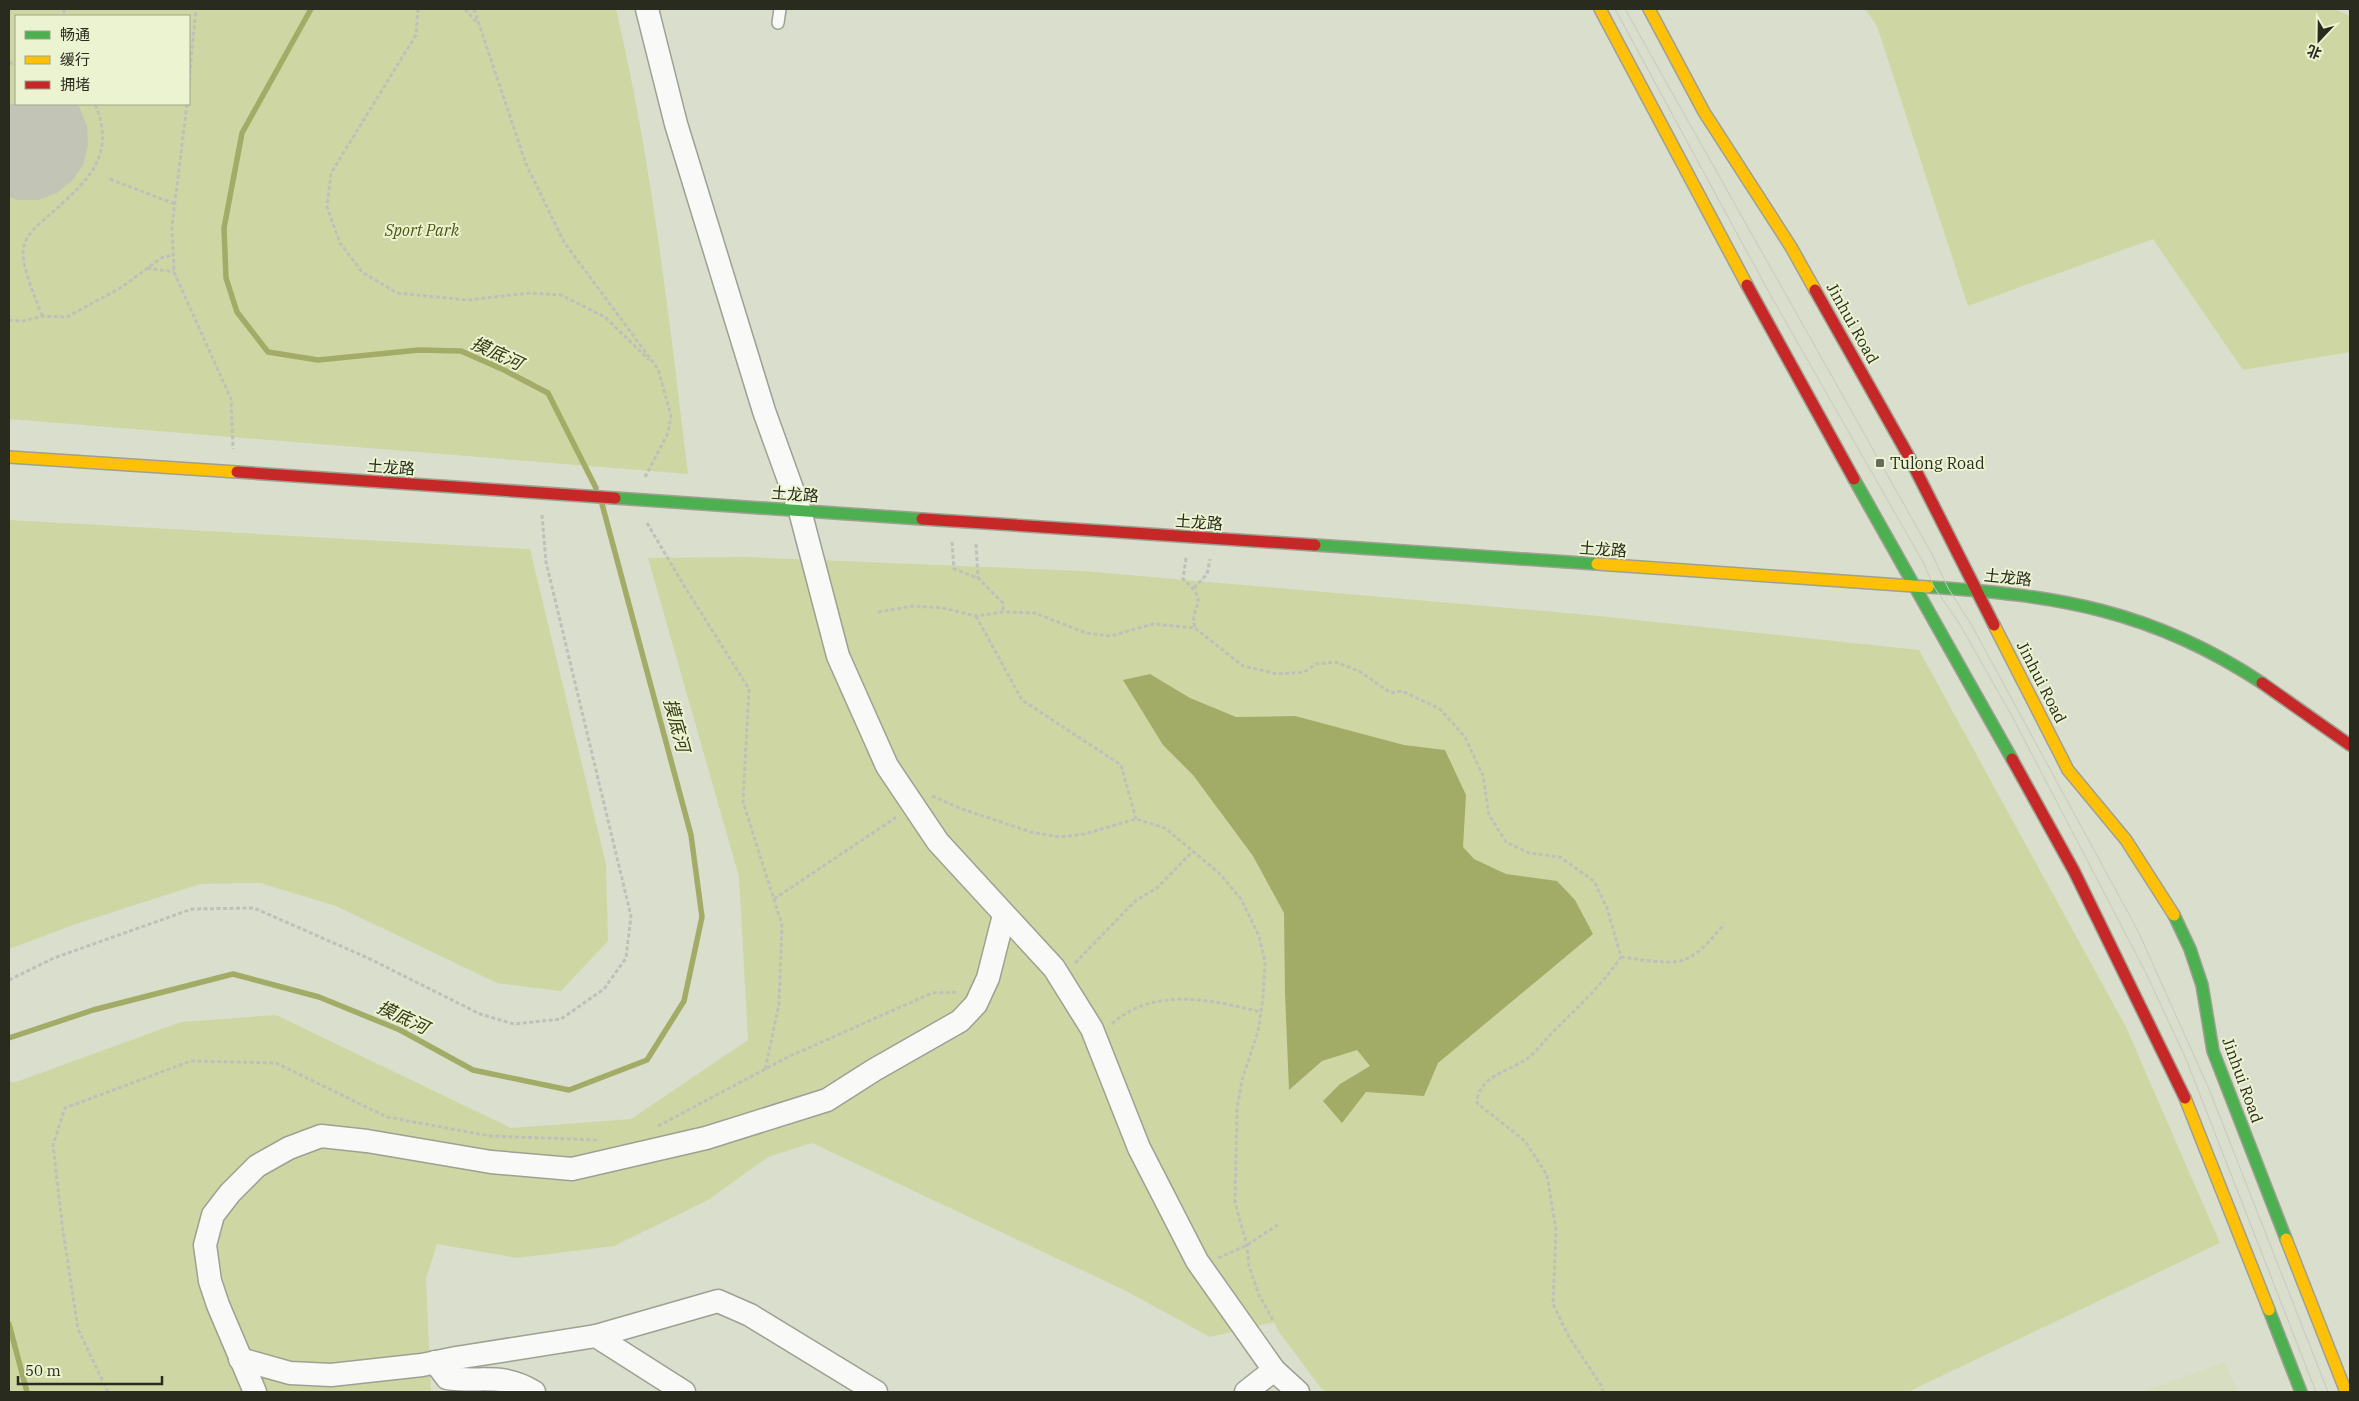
<svg xmlns="http://www.w3.org/2000/svg" width="2359" height="1401" font-family="'IBM Plex Serif','Noto Sans SC',serif">
  <style>
    .built { fill: #d7ddbf }
    .green { fill: #ced7a4; fill-rule: evenodd }
    .water { fill: #a2ac66 }
    .lines { fill: none; stroke-linecap: round; stroke-linejoin: round }
    .stream { stroke: #a2ac66; stroke-width: 5.5 }
    .building { fill: #c2c5b6 }
    .lane-casing { stroke: #9ea092; stroke-width: 14 }
    .street-casing { stroke: #9ea092; stroke-width: 25 }
    .fast-casing { stroke: #9ea092; stroke-width: 14 }
    .slow-casing { stroke: #9ea092; stroke-width: 14 }
    .jam-casing { stroke: #9ea092; stroke-width: 14 }
    .path { stroke: #bfc0b9; stroke-width: 3; stroke-dasharray: 4 2.5; stroke-linecap: butt }
    .lane { stroke: #f9faf7; stroke-width: 11 }
    .street { stroke: #f9faf7; stroke-width: 22 }
    .fast { stroke: #4caf50; stroke-width: 11 }
    .slow { stroke: #ffc107; stroke-width: 11 }
    .jam { stroke: #c62828; stroke-width: 11 }
    .tram { stroke: #c7c8c4; stroke-width: 1 }
    .poi-dot { fill: #676a5c; stroke: #ecf3d1; stroke-width: 2 }
    .labels { text-anchor: middle; dominant-baseline: central; stroke-width: 4; stroke-linejoin: round; paint-order: stroke }
    .park-label { font-size: 16px; font-style: italic; fill: #4e5714; stroke: #ecf3d1 }
    .street-label { font-size: 16px; fill: #292b1f; stroke: #ecf3d1 }
    .poi-label { font-size: 16px; fill: #292b1f; stroke: #ecf3d1; text-anchor: start }
    .water-label { font-size: 18px; font-style: italic; fill: #373c16; stroke: #ecf3d1 }
  </style>
  <rect width="100%" height="100%" fill="#dadecc"/>
  <path class="built" d="M2225,1362L2238,1392H2142Z"/>
  <g class="green">
    <path d="M9,9H616C652,162 669,318 688,474L9,419ZM16,16H189V104H16Z"/>
    <path d="M1865,9H2334L2350,16V352L2243,370L2153,239L1968,306L1877,26Z"/>
    <path d="M9,520L530,549L606,864L608,941L561,991L497,983L336,906L260,883L200,884L73,925L9,949Z"/>
    <path d="M744,557L1083,571L1589,615L1919,650L2126,1027L2220,1243L1908,1392H1326L1320,1387L1279,1332L1274,1322L1210,1337L1126,1291L812,1143L768,1157L708,1200L614,1246L517,1258L437,1244L426,1279L431,1392H9V1082H16L181,1022L276,1015L511,1128L631,1119L748,1040L739,877L648,558Z"/>
  </g>
  <path class="water" d="M1150,674L1190,698L1236,717L1295,716L1404,745L1445,750L1466,795L1463,847L1474,859L1506,874L1557,881L1575,900L1593,934L1438,1063L1424,1096L1366,1092L1342,1123L1323,1101L1340,1084L1370,1066L1357,1050L1322,1061L1289,1090L1285,993L1284,913L1253,856L1193,775L1163,745L1123,680Z"/>
  <g class="lines">
    <g class="stream">
      <path d="M311,9L242,133L224,228L226,278L237,312L268,352L318,360L419,350L461,351L504,370L548,393L596,488"/>
      <path d="M9,1038L93,1010L233,974L319,997L400,1030L473,1070L569,1090L647,1060L684,1001L702,917L691,835L602,504"/>
      <path d="M9,1324L27,1392"/>
    </g>
  </g>
  <path class="building" d="M9,104H76L80,108L87,126L88,146L83,165L72,181L57,193L38,200H17L9,197Z"/>
  <g class="lines">
    <g class="lane-casing">
      <path id="lane" d="M778,23L780,9"/>
    </g>
    <g class="street-casing">
      <g id="street">
        <path d="M647,9L676,124L764,411L800,511L838,656L887,766L938,842L1054,968L1092,1029L1139,1148L1197,1261L1274,1370L1298,1392"/>
        <path d="M596,1336L684,1392"/>
        <path d="M240,1359L290,1373L331,1375L422,1365L456,1358L596,1336L718,1301L750,1315L876,1392"/>
        <path d="M435,1362L447,1378C482,1383 501,1372 534,1392"/>
        <path d="M255,1392L218,1305L210,1281L205,1245L213,1215L230,1193L257,1166L289,1148L321,1136L367,1141L491,1162L572,1169L706,1138L827,1100L874,1070L960,1021L976,1004L988,978L1004,915"/>
        <path d="M1246,1392L1274,1370"/>
      </g>
    </g>
    <g class="fast-casing">
      <g id="fast">
        <path d="M1854,479L2012,759"/>
        <path d="M615,498L922,519"/>
        <path d="M1315,545L1597,564"/>
        <path d="M1928,587C2056,595 2152,610 2262,683"/>
        <path d="M2174,915L2190,949L2202,985L2213,1051L2286,1239"/>
        <path d="M2269,1310L2301,1392"/>
      </g>
    </g>
    <g class="slow-casing">
      <g id="slow">
        <path d="M1600,9L1747,285"/>
        <path d="M1649,9L1704,112L1791,247L1815,290"/>
        <path d="M9,457L237,472"/>
        <path d="M1597,564L1928,587"/>
        <path d="M1994,625L2068,770L2126,840L2174,915"/>
        <path d="M2185,1098L2269,1310"/>
        <path d="M2286,1239L2346,1392"/>
      </g>
    </g>
    <g class="jam-casing">
      <g id="jam">
        <path d="M1747,285L1854,479"/>
        <path d="M1815,290L1908,455L1994,625"/>
        <path d="M237,472L615,498"/>
        <path d="M922,519L1315,545"/>
        <path d="M2262,683L2350,745"/>
        <path d="M2012,759L2074,871L2185,1098"/>
      </g>
    </g>
    <g class="path">
      <path d="M64,9V16"/>
      <path d="M418,9L416,35L331,173L327,207L340,243L362,272L397,293L467,300L530,293L561,295L605,317L649,360"/>
      <path d="M465,9L477,23"/>
      <path d="M474,9L526,164L564,242L658,369L671,416L668,433L645,477"/>
      <path d="M9,64L16,61"/>
      <path d="M189,81L196,9"/>
      <path d="M187,104L172,226L174,272L231,399L233,449"/>
      <path d="M110,179L175,204"/>
      <path d="M147,268L174,272"/>
      <path d="M42,316C36,299 19,262 24,246C27,234 38,225 47,217C84,184 118,158 95,104"/>
      <path d="M9,320L23,321L42,316L67,317L122,287L161,258L173,255"/>
      <path d="M647,523L683,584L749,689L743,802L782,925L779,1004L765,1070"/>
      <path d="M952,542L954,569L978,578L1003,603V612"/>
      <path d="M976,544L978,578"/>
      <path d="M1186,558L1183,579C1213,605 1188,604 1195,628"/>
      <path d="M1194,588L1207,574L1210,559"/>
      <path d="M878,612L912,606L943,608L976,616L1003,612L1035,613L1086,633L1111,636L1153,624L1195,628L1243,666L1277,674L1304,672L1316,664L1336,662L1359,671L1391,693L1402,691L1440,709L1465,737L1483,776L1489,815L1506,842L1529,853L1560,857L1594,881L1607,908L1621,957C1602,985 1576,1009 1552,1033C1543,1042 1535,1054 1525,1060C1506,1072 1478,1077 1477,1103L1525,1141L1547,1175L1556,1230L1553,1304L1569,1337L1601,1385L1603,1392"/>
      <path d="M976,616L1022,700L1121,765L1136,819"/>
      <path d="M932,796L962,809L1031,832L1060,837L1084,834L1136,819L1165,828L1219,873L1241,899L1259,936L1265,962L1263,998L1258,1031L1242,1080L1237,1109L1235,1203L1247,1245L1249,1266L1259,1295L1274,1322"/>
      <path d="M774,899L898,816"/>
      <path d="M1621,957C1637,959 1669,965 1683,960C1701,954 1713,937 1724,924"/>
      <path d="M1075,963L1135,901L1157,888L1193,851"/>
      <path d="M9,980L54,958L192,909L254,908L368,958L480,1014L514,1024L561,1019L604,989L626,958L631,916L546,562L542,515"/>
      <path d="M1112,1024C1153,986 1212,1000 1261,1012"/>
      <path d="M658,1126L788,1057L932,993L959,992"/>
      <path d="M1218,1258L1247,1245L1279,1224"/>
      <path d="M108,1392L78,1329L62,1224L53,1145L65,1108L191,1061L276,1063L387,1117L490,1136L599,1140"/>
    </g>
    <use href="#lane" class="lane"/>
    <use href="#street" class="street"/>
    <use href="#fast" class="fast"/>
    <use href="#slow" class="slow"/>
    <use href="#jam" class="jam"/>
    <g class="tram">
      <path d="M1615,9L1771,296L1923,562L1934,587L1959,623L2013,718L2146,973L2186,1059L2316,1392"/>
      <path d="M1625,9L1933,556L1948,588L1971,624L2138,931L2209,1089L2328,1392"/>
    </g>
  </g>
  <rect class="poi-dot" x="1875" y="458" width="10" height="10" rx="2.5"/>
  <g class="labels">
    <g class="park-label">
      <text x="422" y="230">Sport Park</text>
    </g>
    <g class="street-label">
      <text transform="translate(1853 323) rotate(61)">Jinhui Road</text>
      <text transform="translate(391 467) rotate(4)">土龙路</text>
      <text transform="translate(795 494) rotate(4)">土龙路</text>
      <text transform="translate(1199 522) rotate(4)">土龙路</text>
      <text transform="translate(1603 549) rotate(4)">土龙路</text>
      <text transform="translate(2008 577) rotate(6)">土龙路</text>
      <text transform="translate(2042 682) rotate(63)">Jinhui Road</text>
      <text transform="translate(2243 1080) rotate(70)">Jinhui Road</text>
    </g>
    <g class="poi-label">
      <text x="1890" y="463">Tulong Road</text>
    </g>
    <g class="water-label">
      <text transform="translate(497 353) rotate(25)">摸底河</text>
      <text transform="translate(677 725) rotate(75)">摸底河</text>
      <text transform="translate(403 1017) rotate(25)">摸底河</text>
    </g>
  </g>
  <rect width="2359" height="1401" fill="none" stroke="#292b1f" stroke-width="20"/>
  <rect x="15" y="15" width="175" height="90" fill="#ecf3d1" stroke="#9ea38a"/>
  <rect x="25" y="31" width="25" height="8" fill="#4caf50" stroke="#9ea38a"/>
  <text x="60" y="40" font-size="15" fill="#292b1f">畅通</text>
  <rect x="25" y="56" width="25" height="8" fill="#ffc107" stroke="#9ea38a"/>
  <text x="60" y="65" font-size="15" fill="#292b1f">缓行</text>
  <rect x="25" y="81" width="25" height="8" fill="#c62828" stroke="#9ea38a"/>
  <text x="60" y="90" font-size="15" fill="#292b1f">拥堵</text>
  <g transform="translate(2319 40) rotate(202)" stroke="#ecf3d1" stroke-width="4" paint-order="stroke">
  <path d="M0-4L9 19L0 12L-9 19Z" fill="#292b1f"/>
  <text y="-8" font-size="14" font-weight="bold" text-anchor="middle" fill="#292b1f">北</text>
  </g>
  <path d="M18 1376v8h144v-8" fill="none" stroke="#292b1f" stroke-width="2.5"/>
  <text x="25" y="1376" font-size="15" fill="#292b1f" stroke="#ecf3d1" stroke-width="4" paint-order="stroke">50 m</text>
</svg>
